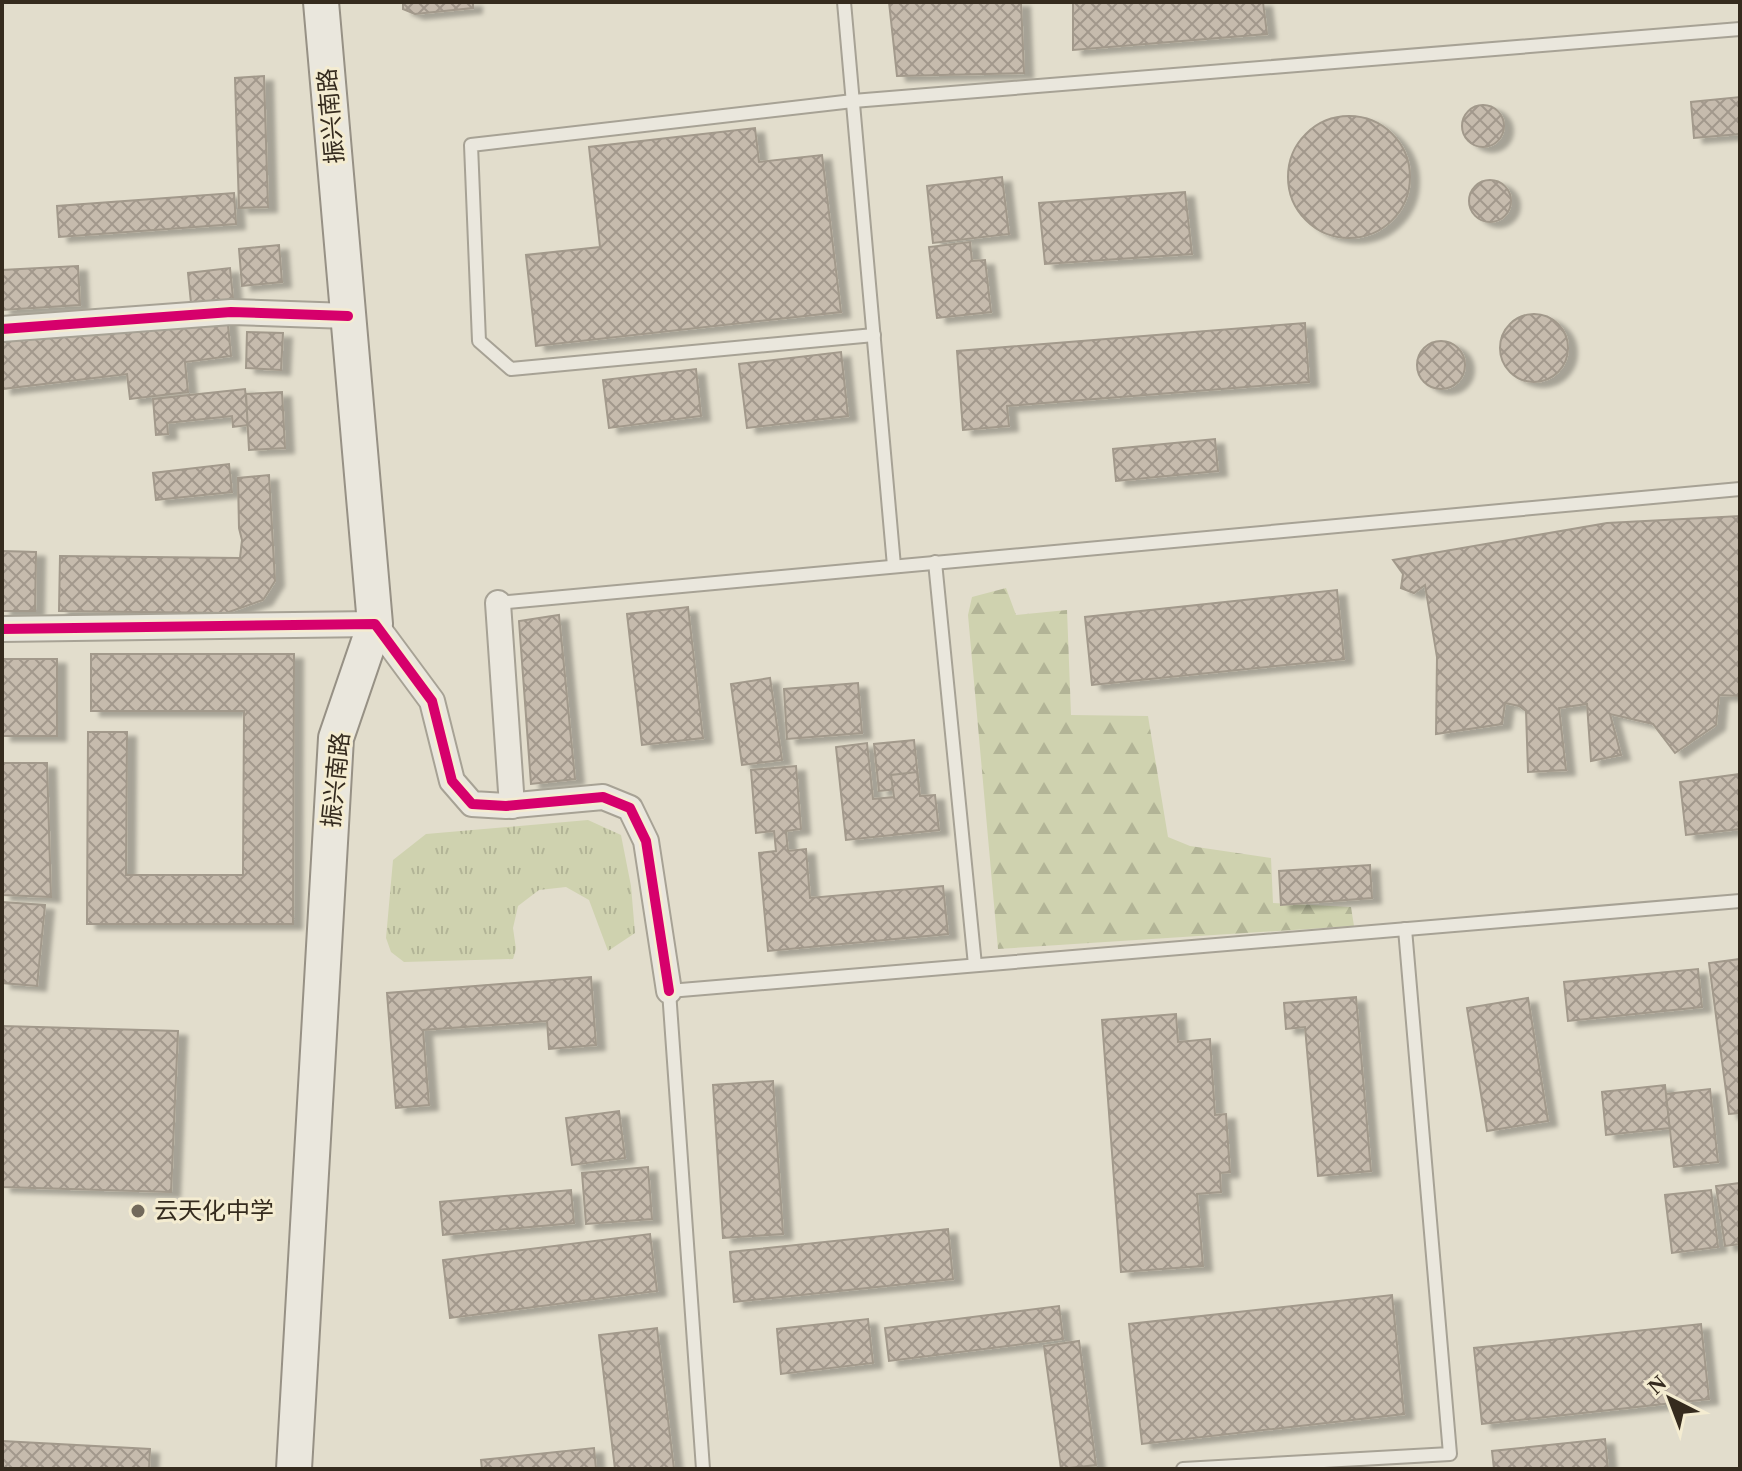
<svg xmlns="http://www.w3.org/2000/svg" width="1742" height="1471" font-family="'Times New Roman','Noto Sans SC',serif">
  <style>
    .grass { fill: url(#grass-tufts) }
    .forest { fill: url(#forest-firs) }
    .building { fill: url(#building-cross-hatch); stroke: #a2998b; stroke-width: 2; filter: url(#shadow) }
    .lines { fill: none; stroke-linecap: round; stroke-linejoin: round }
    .lane-casing { stroke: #a7a295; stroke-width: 16 }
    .street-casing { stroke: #a7a295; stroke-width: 28 }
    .secondary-casing { stroke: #979185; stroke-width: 38 }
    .lane { stroke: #eae7dd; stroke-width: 12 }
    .street { stroke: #eae7dd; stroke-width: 24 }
    .secondary { stroke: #eae7dd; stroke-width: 34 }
    .cycleway-casing { stroke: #f4ecd1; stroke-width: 15 }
    .cycleway { stroke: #d6006c; stroke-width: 10 }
    .poi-dot { fill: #72695b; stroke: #f4ecd1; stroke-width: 3 }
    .labels { text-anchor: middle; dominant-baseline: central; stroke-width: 6; stroke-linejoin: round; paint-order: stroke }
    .street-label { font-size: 24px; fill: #352b1e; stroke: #f4ecd1 }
    .poi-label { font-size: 24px; fill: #352b1e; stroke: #f4ecd1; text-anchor: start }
  </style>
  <defs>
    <pattern id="grass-tufts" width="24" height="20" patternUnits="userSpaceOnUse" patternTransform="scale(2)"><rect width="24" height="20" fill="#cfd2af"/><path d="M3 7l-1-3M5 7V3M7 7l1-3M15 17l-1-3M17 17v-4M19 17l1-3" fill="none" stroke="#b2b496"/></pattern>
    <pattern id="forest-firs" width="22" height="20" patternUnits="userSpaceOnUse" patternTransform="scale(2)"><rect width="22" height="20" fill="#cfd2af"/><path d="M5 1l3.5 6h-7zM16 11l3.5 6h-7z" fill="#b2b496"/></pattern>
    <pattern id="building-cross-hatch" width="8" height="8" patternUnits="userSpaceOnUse" patternTransform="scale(2)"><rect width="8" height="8" fill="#c6bbad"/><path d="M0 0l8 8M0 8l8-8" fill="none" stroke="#a2988c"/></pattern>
    <filter id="shadow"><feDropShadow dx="9" dy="5" stdDeviation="2" flood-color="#0004"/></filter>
  </defs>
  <rect width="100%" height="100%" fill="#e2ddcc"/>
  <path class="grass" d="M588,820L621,835L631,886L635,933L608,951L589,900L566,887L539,890L518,906L513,928L516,949L513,959L404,962L391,952L386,938L393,860L426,834Z"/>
  <path class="forest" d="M1006,588L1016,615L1067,610L1071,715L1148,716L1168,837L1190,846L1271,858L1273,903L1351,907L1354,926L998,949L968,615L972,597Z"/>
  <g class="building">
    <path d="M403,2H473V8L415,14L403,9Z"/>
    <path d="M889,2H1021L1024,73L897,76Z"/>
    <path d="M1073,2H1263L1267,34L1073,50Z"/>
    <path d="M264,76L268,207L239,208L235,78Z"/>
    <path d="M1740,97V134L1694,138L1691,102Z"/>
    <circle cx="1483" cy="126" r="21"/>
    <circle cx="1349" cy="177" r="61"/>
    <path d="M755,128L759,162L822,155L841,312L536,346L526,255L600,247L589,147Z"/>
    <path d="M1002,177L1009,234L933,243L927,186Z"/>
    <circle cx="1490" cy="201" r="21"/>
    <path d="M1185,192L1192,254L1045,264L1039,203Z"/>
    <path d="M234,193L236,224L59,237L57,206Z"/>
    <path d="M970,242L972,261L985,260L991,312L937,318L929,247Z"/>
    <path d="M279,245L282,282L242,286L239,249Z"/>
    <path d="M78,266L80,305L2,310V270Z"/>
    <path d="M230,268L234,308L192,313L188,273Z"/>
    <circle cx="1534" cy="348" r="34"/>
    <path d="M227,315L231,356L185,362L188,392L130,399L127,374L2,389V342Z"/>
    <path d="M1305,323L1309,382L1007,406L1009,426L963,430L957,351Z"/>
    <path d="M247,332L283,333L281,370L246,368Z"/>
    <circle cx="1441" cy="365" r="24"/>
    <path d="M841,352L848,416L747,428L739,364Z"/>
    <path d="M696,369L701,416L609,428L603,380Z"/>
    <path d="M245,389L249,425L233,427L232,416L167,423L168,434L156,435L153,399Z"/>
    <path d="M282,392L285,448L249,450L246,394Z"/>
    <path d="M1215,439L1218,471L1116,481L1113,449Z"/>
    <path d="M229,464L232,492L156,500L153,473Z"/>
    <path d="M269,475L275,581L263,600L226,613L59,611L60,556L240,558L242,540L239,528L238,478Z"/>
    <path d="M1740,516V696L1719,695L1716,725L1675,753L1653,724L1610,714L1621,755L1591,761L1587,704L1559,708L1566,770L1528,772L1526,711L1519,706L1505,703L1502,724L1436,734L1437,657L1425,585L1414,593L1401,588L1403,574L1393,560L1607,523Z"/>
    <path d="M2,551L36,552L35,611H2Z"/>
    <path d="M1337,590L1344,659L1092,685L1085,617Z"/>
    <path d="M688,607L703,738L642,745L627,614Z"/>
    <path d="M559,615L575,779L531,784L519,621Z"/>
    <path d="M91,654H294L293,924H87L88,732H127L126,875H243L244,711H91Z"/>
    <rect x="2" y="659" width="55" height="77"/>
    <path d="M770,678L782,760L742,765L731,684Z"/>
    <path d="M858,683L862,733L787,739L784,689Z"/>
    <path d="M914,740L919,787L879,791L874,744Z"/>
    <path d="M867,743L873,799L894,797L891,775L917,772L920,796L935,795L939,830L846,840L836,747Z"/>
    <path d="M2,763H47L51,897L2,895Z"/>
    <path d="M796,766L801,829L786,831L788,851L806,849L810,898L943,886L948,934L768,951L759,853L776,851L774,831L756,833L751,770Z"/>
    <path d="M1740,774V829L1686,835L1680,782Z"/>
    <path d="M1370,865L1372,898L1281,905L1279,871Z"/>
    <path d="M2,902L45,905L37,986L2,983Z"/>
    <path d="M1740,959V1113L1729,1114L1709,963Z"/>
    <path d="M1698,969L1702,1007L1568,1021L1564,982Z"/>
    <path d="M591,977L596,1045L549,1049L547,1021L423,1030L429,1105L396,1108L387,993Z"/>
    <path d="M1356,997L1371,1171L1318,1176L1305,1027L1286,1029L1284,1003Z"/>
    <path d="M1528,998L1548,1121L1487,1131L1467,1008Z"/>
    <path d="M1176,1014L1178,1042L1210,1039L1215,1115L1226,1114L1230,1172L1220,1173L1221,1192L1197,1194L1203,1266L1121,1272L1102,1020Z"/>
    <path d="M2,1026L178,1031L171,1192L2,1187Z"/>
    <path d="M773,1081L783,1234L723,1238L713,1085Z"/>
    <path d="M1665,1085L1670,1128L1606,1135L1602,1092Z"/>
    <path d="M1710,1089L1718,1162L1674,1167L1666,1094Z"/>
    <path d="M619,1111L625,1158L572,1165L566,1118Z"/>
    <path d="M648,1167L652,1219L586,1224L582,1173Z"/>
    <path d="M1740,1183V1244L1725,1246L1716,1186Z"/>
    <path d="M571,1190L574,1223L443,1235L440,1202Z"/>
    <path d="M1711,1190L1718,1247L1672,1253L1665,1195Z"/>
    <path d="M948,1229L953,1279L734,1302L730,1252Z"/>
    <path d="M650,1234L657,1291L450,1318L443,1260Z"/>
    <path d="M1392,1295L1404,1414L1142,1444L1129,1324Z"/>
    <path d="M1059,1306L1063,1339L889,1361L885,1328Z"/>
    <path d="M868,1319L873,1363L781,1374L777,1329Z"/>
    <path d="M1701,1324L1709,1399L1482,1424L1474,1348Z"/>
    <path d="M657,1328L674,1469H615L599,1335Z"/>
    <path d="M1079,1341L1096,1465L1061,1469L1044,1346Z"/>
    <path d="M1605,1439L1608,1469H1494L1492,1451Z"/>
    <path d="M2,1441L150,1449L149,1469H2Z"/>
    <path d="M594,1448L596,1469H482L481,1460Z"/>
  </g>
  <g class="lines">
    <g class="lane-casing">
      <g id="lane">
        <path d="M844,2L894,566"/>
        <path d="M874,335L511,369L479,341L471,145L853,101L1740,29"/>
        <path d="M935,562L975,965"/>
        <path d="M498,603L1740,489"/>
        <path d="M703,1469L669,991L1740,901"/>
        <path d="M1183,1469L1450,1454L1405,929"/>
      </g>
    </g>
    <g class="street-casing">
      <g id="street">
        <path d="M2,329L231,312L348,316"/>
        <path d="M498,603L512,806"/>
        <path d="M2,629L375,624L432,701L452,781L472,804L506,806L603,797L630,808L646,841L669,991"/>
      </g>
    </g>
    <g class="secondary-casing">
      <path id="secondary" d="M294,1469L336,738L375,624L321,2"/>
    </g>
    <use href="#lane" class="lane"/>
    <use href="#street" class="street"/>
    <use href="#secondary" class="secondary"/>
    <g class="cycleway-casing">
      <g id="cycleway">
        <path d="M2,329L231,312L348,316"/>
        <path d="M2,629L375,624L432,701L452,781L472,804L506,806L603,797L630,808L646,841L669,991"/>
      </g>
    </g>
    <use href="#cycleway" class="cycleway"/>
  </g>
  <circle class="poi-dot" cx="138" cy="1211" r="8"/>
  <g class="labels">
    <g class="street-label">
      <text transform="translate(331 116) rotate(-95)">振兴南路</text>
      <text transform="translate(336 780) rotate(-84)">振兴南路</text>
    </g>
    <g class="poi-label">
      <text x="154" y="1211">云天化中学</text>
    </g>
  </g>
  <rect width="1742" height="1471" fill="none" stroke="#352b1e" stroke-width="8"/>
  <g transform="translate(1670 1399) rotate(318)" stroke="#f4ecd1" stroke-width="6" paint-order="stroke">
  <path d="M0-6L14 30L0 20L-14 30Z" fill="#352b1e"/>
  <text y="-12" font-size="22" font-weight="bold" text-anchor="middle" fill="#352b1e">N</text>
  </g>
</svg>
